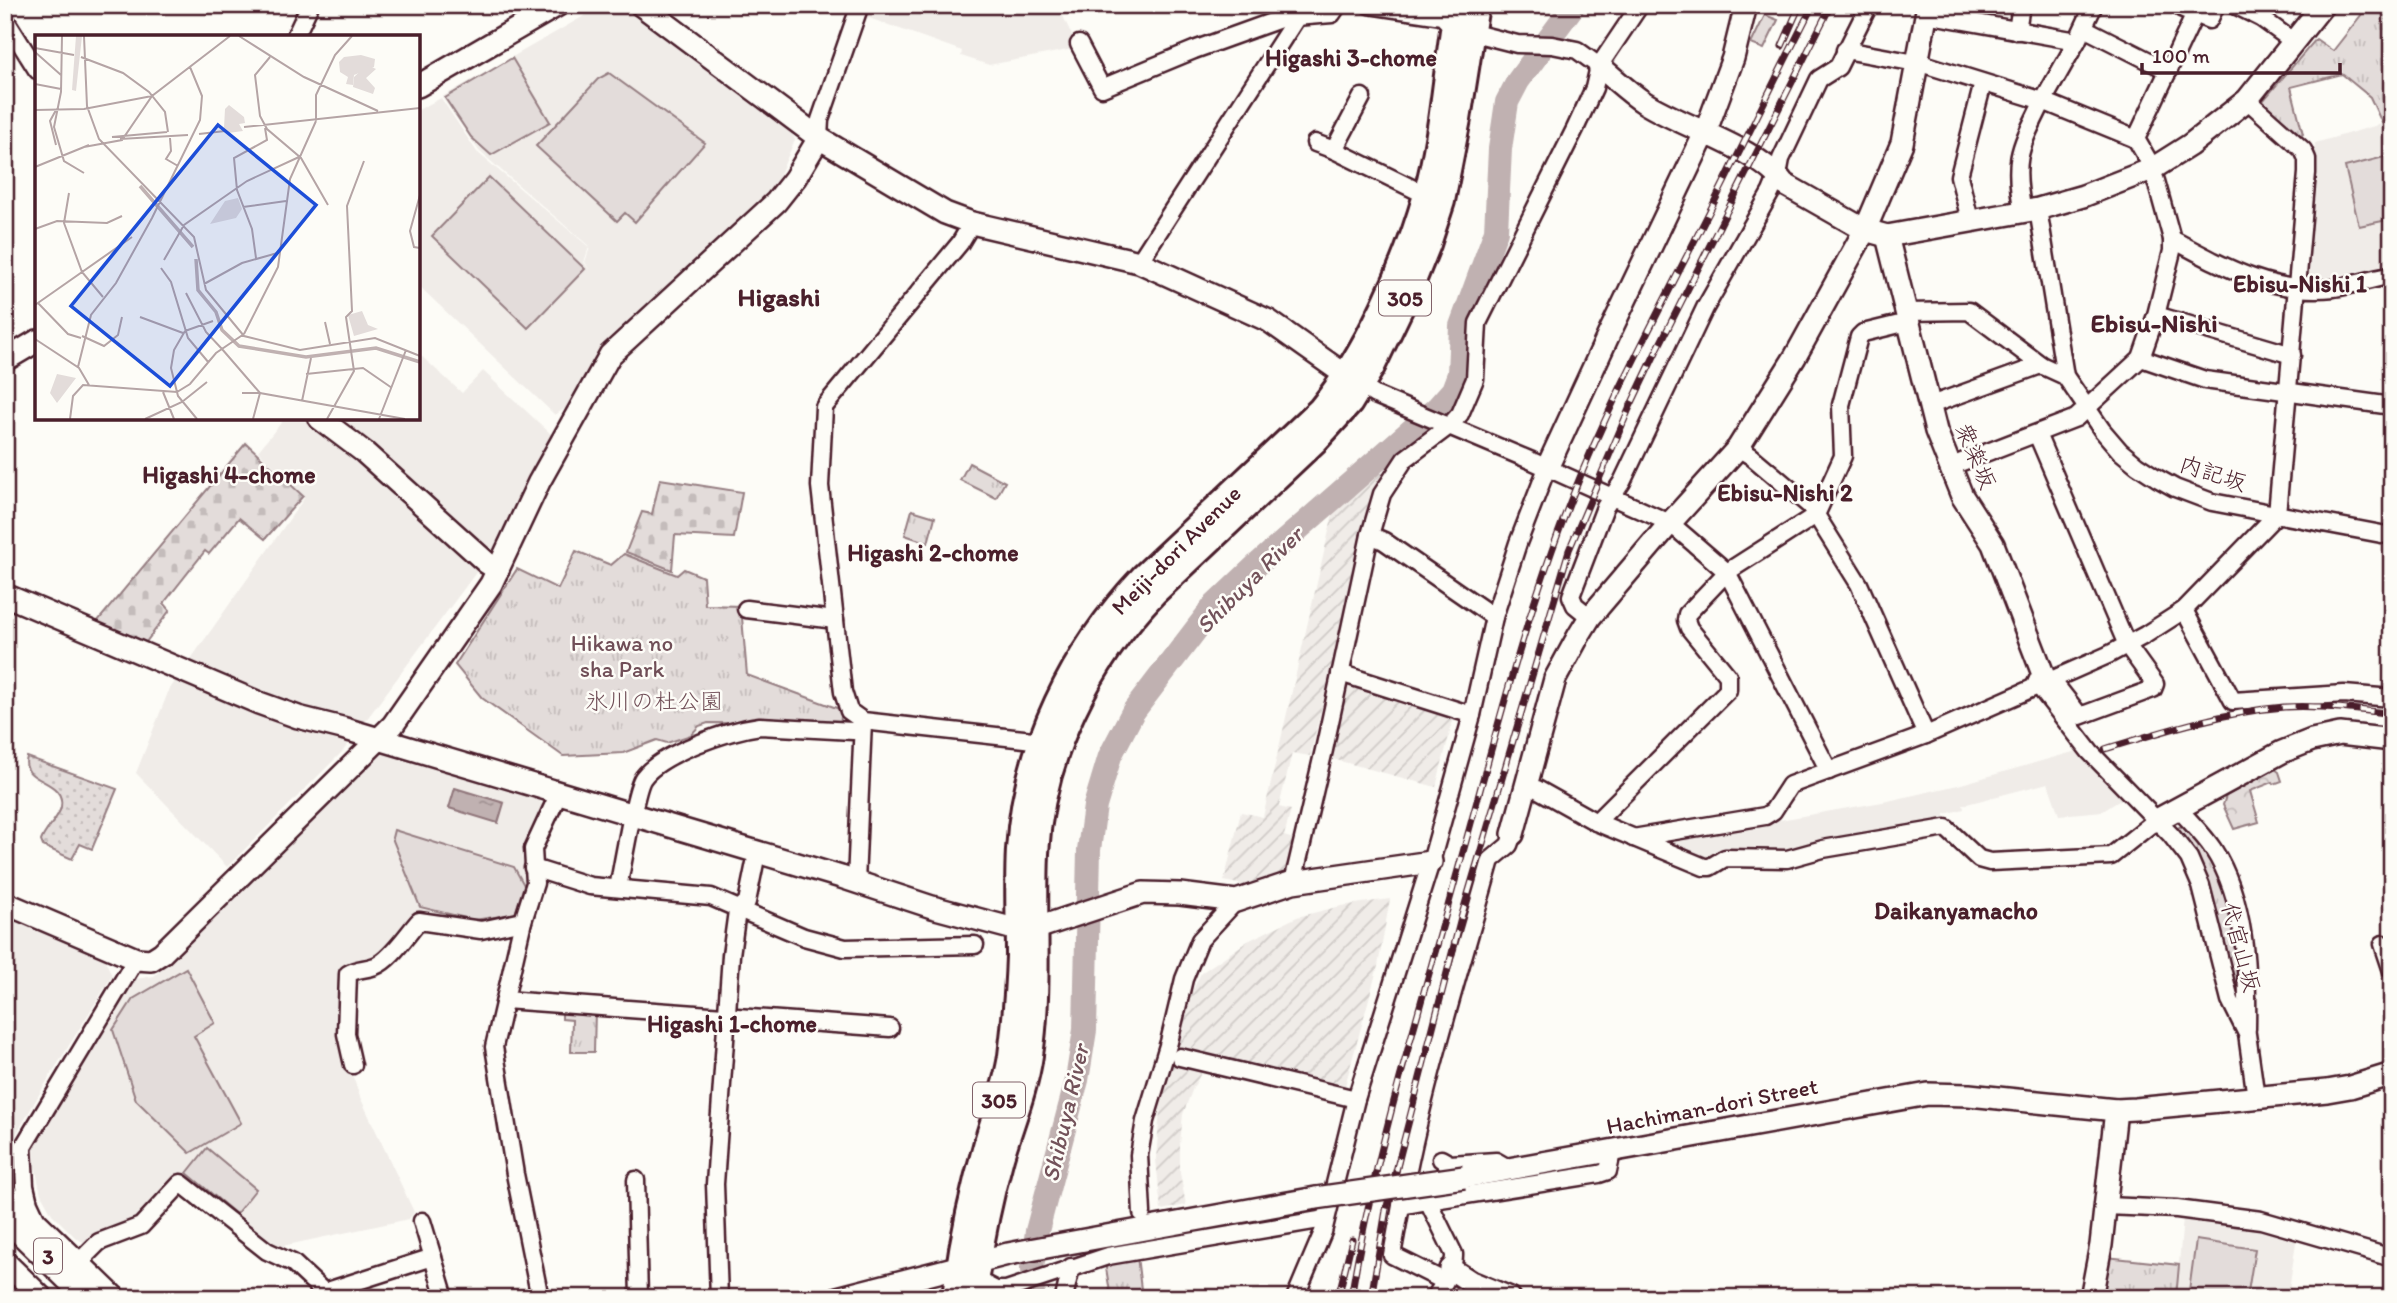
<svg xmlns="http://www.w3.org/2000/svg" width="2397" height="1303" font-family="Itim,'Klee One',sans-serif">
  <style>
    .built { fill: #f0ece8 }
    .industrial { fill: url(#industrial-furrows) }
    .grass { fill: url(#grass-tufts); stroke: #967e82; stroke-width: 2 }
    .forest { fill: url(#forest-crowns); stroke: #967e82; stroke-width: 2 }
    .cemetery { fill: url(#cemetery-stones); stroke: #967e82; stroke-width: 2 }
    .garden { fill: url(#garden-dots); stroke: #967e82; stroke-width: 2 }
    .pitch { fill: #e3dcda; stroke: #967e82; stroke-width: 2 }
    .water { fill: url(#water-ripples); stroke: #91777b; stroke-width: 2 }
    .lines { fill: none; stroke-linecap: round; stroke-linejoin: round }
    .river { stroke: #c0b1b1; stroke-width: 24 }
    .street-casing { stroke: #4a1f2b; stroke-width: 21 }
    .secondary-casing { stroke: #4a1f2b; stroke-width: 26 }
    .primary-casing { stroke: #4a1f2b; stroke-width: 30 }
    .highway-casing { stroke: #4a1f2b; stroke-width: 33 }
    .street { stroke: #fdfcf7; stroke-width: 16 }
    .secondary { stroke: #fdfcf7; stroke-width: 21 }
    .primary { stroke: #fdfcf7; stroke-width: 24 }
    .highway { stroke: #fdfcf7; stroke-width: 28 }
    .rail-casing { stroke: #4a1f2b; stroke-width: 7 }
    .rail { stroke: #fdfcf7; stroke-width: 4.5; stroke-dasharray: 13; stroke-linecap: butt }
    .secondary-bridge-casing { stroke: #4a1f2b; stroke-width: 26; stroke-linecap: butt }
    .secondary-bridge { stroke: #fdfcf7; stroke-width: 21 }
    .labels { text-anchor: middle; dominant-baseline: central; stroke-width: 5; stroke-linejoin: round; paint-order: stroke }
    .shield { fill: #fdfcf7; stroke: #806168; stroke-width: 2 }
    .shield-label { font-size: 21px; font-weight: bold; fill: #4a1f2b }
    .street-label { font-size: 23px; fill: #4a1f2b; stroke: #fdfcf7 }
    .park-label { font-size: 23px; fill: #704e57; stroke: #fdfcf7 }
    .neighbourhood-label { font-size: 24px; font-weight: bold; fill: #4a1f2b; stroke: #fdfcf7 }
    .water-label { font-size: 24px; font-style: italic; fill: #73525a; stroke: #fdfcf7 }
    .quarter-label { font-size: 26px; font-weight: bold; fill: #4a1f2b; stroke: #fdfcf7 }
    .inset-river { fill: none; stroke: #c0b1b1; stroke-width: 3.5 }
    .inset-road { fill: none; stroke: #b5a4a5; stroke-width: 2 }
    .view { fill: #1d4ed8; fill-opacity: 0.15; stroke: #1d4ed8; stroke-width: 3.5 }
    .inset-edge { fill: none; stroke: #4a1f2b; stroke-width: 3.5 }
  </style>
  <defs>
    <pattern id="industrial-furrows" width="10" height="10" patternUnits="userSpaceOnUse" patternTransform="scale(1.75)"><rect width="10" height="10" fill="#f0ece8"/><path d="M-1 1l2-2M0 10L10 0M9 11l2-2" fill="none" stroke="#cfcac7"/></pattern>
    <pattern id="grass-tufts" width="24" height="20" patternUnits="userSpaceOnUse" patternTransform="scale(1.75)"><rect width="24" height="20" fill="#e3dcda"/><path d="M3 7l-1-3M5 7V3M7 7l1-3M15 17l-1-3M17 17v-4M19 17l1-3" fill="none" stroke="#c4bcbb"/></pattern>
    <pattern id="forest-crowns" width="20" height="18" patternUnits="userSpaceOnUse" patternTransform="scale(1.75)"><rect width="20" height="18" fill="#e3dcda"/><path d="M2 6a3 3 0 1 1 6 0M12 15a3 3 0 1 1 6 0" fill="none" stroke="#c4bcbb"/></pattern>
    <pattern id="cemetery-stones" width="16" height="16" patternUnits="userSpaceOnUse" patternTransform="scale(1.75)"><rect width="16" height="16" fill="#e3dcda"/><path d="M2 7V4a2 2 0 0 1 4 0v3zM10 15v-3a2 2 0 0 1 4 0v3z" fill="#c4bcbb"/></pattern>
    <pattern id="garden-dots" width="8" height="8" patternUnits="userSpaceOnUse" patternTransform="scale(1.75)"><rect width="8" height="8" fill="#e3dcda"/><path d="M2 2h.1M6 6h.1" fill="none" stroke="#c4bcbb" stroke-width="1.8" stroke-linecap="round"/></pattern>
    <pattern id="water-ripples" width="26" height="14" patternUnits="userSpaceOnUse" patternTransform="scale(1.75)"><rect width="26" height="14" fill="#c0b1b1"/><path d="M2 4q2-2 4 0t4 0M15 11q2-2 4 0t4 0" fill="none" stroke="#9e8f90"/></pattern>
  </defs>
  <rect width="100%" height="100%" fill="#fdfcf7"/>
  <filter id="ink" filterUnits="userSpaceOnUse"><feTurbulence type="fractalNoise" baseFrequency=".0143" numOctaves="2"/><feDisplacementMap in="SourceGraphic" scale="14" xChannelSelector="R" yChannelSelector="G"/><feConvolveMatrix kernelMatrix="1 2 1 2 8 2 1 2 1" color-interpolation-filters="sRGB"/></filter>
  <g filter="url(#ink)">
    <g class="built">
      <path d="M870,5H1058L1074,40L1073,49L989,65L961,56L962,51L866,17Z"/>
      <path d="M598,8H629L791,132L795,140L772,192L700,256L637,319L629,312L636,319L575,402L555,415L418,285V110L441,98L477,152L589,247L584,262L590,271L585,262L590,247L479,151L442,97Z"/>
      <path d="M2392,121V265L2307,281L2301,275L2315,143Z"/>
      <path d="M418,353L462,393L483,371L552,435L495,547L343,751L227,867L136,773L169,690L305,497L258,451L285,418H418Z"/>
      <path d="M2080,750L2122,799L2103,811L2059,815L2048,783L1963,805L1964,809L1945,814L1946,822L1788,852L1739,850L1698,859L1661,841L1888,801L1958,785Z"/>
      <path d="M383,753L539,799L544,809L521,853L531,884L521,917L475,924L416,914L376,961L351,966L348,1062L360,1097L414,1212L409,1219L273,1248L182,1173L138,1222L89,1244L77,1239L52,1214L41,1194L31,1148L136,979L154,976Z"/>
      <path d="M5,915L104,957L112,976L44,1086L13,1140L16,1161L5,1168Z"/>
      <path d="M2183,1218L2261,1225L2297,1235L2288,1298H2176Z"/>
    </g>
    <g class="industrial">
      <path d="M1378,471L1387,475L1370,505L1310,756L1292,753L1279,807L1291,810L1284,836L1294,839L1288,866L1283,872L1243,885L1224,881L1241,812L1263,817L1334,509Z"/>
      <path d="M1348,684L1455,712L1436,787L1329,758Z"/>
      <path d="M1390,899L1378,966L1343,1093L1212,1060L1201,1073L1193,1088L1183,1114L1180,1144V1173L1186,1205L1161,1210L1156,1159L1160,1109L1185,1006L1201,973L1248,941L1297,917L1341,906Z"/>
    </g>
    <g class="grass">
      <path d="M2369,5H2392V119L2382,123L2370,97L2342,74L2291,87L2303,134L2296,137L2262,102L2316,39L2333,51Z"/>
      <path d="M1765,15L1778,20L1764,49L1751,44Z"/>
      <path d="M969,463L1005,482L996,498L960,480Z"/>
      <path d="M912,510L935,517L928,543L905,535Z"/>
      <path d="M576,551L611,565L624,554L677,575L684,569L703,577L705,605L741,606L747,675L842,710L840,724L708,723L699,726L691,735L667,743L657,740L623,753L563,756L482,698L455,665L517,569L558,589Z"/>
      <path d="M2185,824L2215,862L2234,921L2242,999L2235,1000L2174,830Z"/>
      <path d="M562,1009L595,1010L594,1052H571L572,1020L562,1019Z"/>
      <path d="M1137,1256L1142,1298H1111L1105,1262Z"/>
      <path d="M2106,1257L2179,1265L2176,1298H2098Z"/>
    </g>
    <path class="forest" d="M2275,769L2279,772L2282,781L2274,784L2273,782L2250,791L2259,822L2234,829L2223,805L2226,796Z"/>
    <g class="cemetery">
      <path d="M246,443L303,496L265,539L239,518L209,554L205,551L164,603L170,610L146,642L97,622Z"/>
      <path d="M660,479L742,492L734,538L675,535L672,570L626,552L642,512L652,514Z"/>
    </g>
    <path class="garden" d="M27,757L117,789L92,849L80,844L72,859L43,846L41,841C45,829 59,818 61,807C66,778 19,784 27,757Z"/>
    <g class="pitch">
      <path d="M512,58L550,122L491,155L471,137L445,98Z"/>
      <path d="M609,73L705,143L635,222L625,213L617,221L536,146L598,79Z"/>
      <path d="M2392,155V219L2359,226L2345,167Z"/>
      <path d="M489,177L585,269L528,328L432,236Z"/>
      <path d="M394,830L514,867L524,885L515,914L474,920L420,907L392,838Z"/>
      <path d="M186,968L215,1023L194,1036L241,1123L190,1153L136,1100L113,1030L133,999Z"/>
      <path d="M207,1148L256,1189L236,1214L187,1173Z"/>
      <path d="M2196,1240L2255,1249L2247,1298H2188Z"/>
    </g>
    <path class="water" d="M455,788L504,803L498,823L449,808Z"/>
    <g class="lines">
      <path class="river" d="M1033,1298L1032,1268L1037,1231L1077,1080L1085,1030L1089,850L1095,806L1110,756L1133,712L1214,606L1257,565L1438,407L1453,390L1459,374L1461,326L1496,231L1500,149L1507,102L1518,81L1574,5"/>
      <g class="street-casing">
        <g id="street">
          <path d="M1369,5L1442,16L1454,28L1517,44L1552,45L1577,50L1599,66"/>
          <path d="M2182,5L2181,8L2209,20L2216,5"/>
          <path d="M2235,5L2261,18L2294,42"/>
          <path d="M1926,14L2077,41"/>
          <path d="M5,19L37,70"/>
          <path d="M2084,28L2169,71"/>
          <path d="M2017,31L2021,5"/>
          <path d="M295,37L310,5"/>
          <path d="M1079,44L1102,88L1194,50L1283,18L1332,14L1338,5"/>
          <path d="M1845,50L1927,65L2043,101L2077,41L2094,5"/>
          <path d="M1362,97L1334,150L1426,195"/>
          <path d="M819,138L820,120L860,5"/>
          <path d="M1315,143L1334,150"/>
          <path d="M2038,209L2065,376L2102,430L2120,451L2137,465L2157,478L2175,488L2212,502L2392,536"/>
          <path d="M2023,212C2012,158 2020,148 2043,101L2136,139"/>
          <path d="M1970,220L1959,176L1983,83"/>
          <path d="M972,223L960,243L824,407L820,486L843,692L849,711L863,721L1042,741"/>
          <path d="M2172,239C2224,267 2273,295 2334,288C2353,285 2373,279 2392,275"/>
          <path d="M1139,262L1297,17"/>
          <path d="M1906,312L1969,311L2041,365L2065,376"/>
          <path d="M2156,315L2292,355"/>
          <path d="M2141,358L2205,380L2392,406"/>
          <path d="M1361,386L1375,395L1532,461L1670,523L1727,572L1829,771"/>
          <path d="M1928,406L2041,365"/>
          <path d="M2037,434L2127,645L2155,684L2153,689L2080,716L2051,679"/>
          <path d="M1738,448L1751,456L1810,506L1816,515L1859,584L1926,735"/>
          <path d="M1949,467L2076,418L2141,358L2156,315L2172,251V239L2156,181L2147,158L2136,139L2195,14"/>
          <path d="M1370,535L1384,541L1494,617"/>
          <path d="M746,609L835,620"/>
          <path d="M2184,610L2233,701L2344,694L2392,698"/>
          <path d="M1590,617L1575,605L1571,596L1605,507L1622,482L1705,308L1771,192L1778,175L1781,159L1819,79L1838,67L1869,5"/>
          <path d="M1340,673L1472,715"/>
          <path d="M2038,685L2090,752L2171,835L2189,858L2201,886L2230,1000L2247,1034L2256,1098"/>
          <path d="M1525,786L1537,789L1596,822L1704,867H1710L1725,858L1787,859L1823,849L1946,828L1979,859L1990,862L2111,856L2155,821"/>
          <path d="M2178,808C2190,822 2203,834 2213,849C2246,900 2248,970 2247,1029"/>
          <path d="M1596,822L1728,690V676L1689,628L1686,620L1687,614L1727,572L1816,515L1843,456L1841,405L1859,337L1863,333L1908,322"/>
          <path d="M1633,838L1765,816L1773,811L1790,785L1926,735L2108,655L2145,635L2184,610L2277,514L2307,173V159L2303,150L2247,100"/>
          <path d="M533,868L590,886L711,897L804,937L845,948L975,945"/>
          <path d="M856,882L863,721"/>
          <path d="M1293,882L1324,750L1370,535L1382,494L1405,459L1449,426L1460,414L1475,379L1478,323L1575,129L1594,88L1599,66L1640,5"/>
          <path d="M618,888C622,869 635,789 643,778C661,753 730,730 760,726L853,731L863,727"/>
          <path d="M2383,944L2392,971"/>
          <path d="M505,1000L890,1028"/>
          <path d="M1180,1057L1356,1099"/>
          <path d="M353,1065L346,1034L348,974C357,968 365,970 375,966C390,961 408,933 419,921L481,930L523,921"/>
          <path d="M1441,1159L1450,1164L1496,1161L1510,1169"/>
          <path d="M636,1180L639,1298"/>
          <path d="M1428,1201L1599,1174L1608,1171L1612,1152"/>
          <path d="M1401,1206L1392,1255L1444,1281"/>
          <path d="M2106,1206L2177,1209L2261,1220L2392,1258"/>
          <path d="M1142,1213L1139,1155L1145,1121L1169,1042L1184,979L1200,940L1236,901"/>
          <path d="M36,1218L29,1203L25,1186L23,1147L136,959"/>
          <path d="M422,1221L445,1298"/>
          <path d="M85,1269V1256L99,1242L141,1226L181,1183L267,1251L293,1263L324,1292L326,1298"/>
          <path d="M969,1276L996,1290H1006L1108,1256L1325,1219"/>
          <path d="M324,1292L433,1257"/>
          <path d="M540,1298L515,1174L494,1047L523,921L535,883L533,849L559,793"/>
          <path d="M719,1298L715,1184L731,955L737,911L747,902L757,853"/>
          <path d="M1064,1298L1071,1267"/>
          <path d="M1295,1298L1323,1232L1356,1099L1431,862L1472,715L1494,617L1518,543L1547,468"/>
          <path d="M1435,1298C1442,1285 1455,1269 1454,1254L1428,1201L1401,1206C1422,1089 1459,974 1491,860L1509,845L1513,834"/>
        </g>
      </g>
      <g class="secondary-casing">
        <g id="secondary">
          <path d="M641,5L819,138L945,213L972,223L1139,262L1269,321L1358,384"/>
          <path d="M1599,66C1614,78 1629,93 1645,103C1683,127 1760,149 1784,184L1865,230L1887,236L2038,209L2083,196L2152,169L2190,145L2247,100L2323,5"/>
          <path d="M418,86L558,5"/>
          <path d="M1887,236L1936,431L1962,496L1993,544L2043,674L2038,685"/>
          <path d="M5,360L37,341"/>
          <path d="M319,418L364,452L487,563L498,570"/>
          <path d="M1547,468L1609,334L1705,133L1733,58L1746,5"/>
          <path d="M5,595L259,703L298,717L342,728L841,877L932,907L1018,930L1034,929L1143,893L1180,894L1236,901L1293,882L1431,862"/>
          <path d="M2155,821L2282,752L2312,740L2340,734L2392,740"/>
          <path d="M1513,834L1555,679L1579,635L1590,617L1670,523L1738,448L1795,357L1865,230L1902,143L1928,5"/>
          <path d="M5,903L136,959L151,960L162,953L393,725L491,584L539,482L610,355L776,202L795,178L819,138"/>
          <path d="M1464,1177L1928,1094L1969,1095L2116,1110L2135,1109L2327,1091L2350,1087L2392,1074"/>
          <path d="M5,1192L115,1298"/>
          <path d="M5,1262L42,1298"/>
          <path d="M1451,1269L1471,1282L1510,1298"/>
          <path d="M837,1298L1008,1254L1316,1198"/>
          <path d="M2091,1298L2101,1245L2116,1110"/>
        </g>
      </g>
      <g class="primary-casing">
        <g id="primary">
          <path d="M955,1298C961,1245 972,1194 987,1142C995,1114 1007,1085 1011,1056C1015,1023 1018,989 1019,956C1019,920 1017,885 1019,850C1025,747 1073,651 1143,577L1320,410C1366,354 1406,266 1426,195C1443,134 1446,68 1457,5"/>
          <path d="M973,1298C979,1250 988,1204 1001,1157C1011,1123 1025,1090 1030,1055C1040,988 1033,920 1036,853C1041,756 1089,661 1155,592L1317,439L1350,403L1372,367L1411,286L1428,244L1442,201L1458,119L1476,5"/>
        </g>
      </g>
      <g class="highway-casing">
        <path id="highway" d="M5,1214L91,1298"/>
      </g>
      <use href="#street" class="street"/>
      <use href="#secondary" class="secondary"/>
      <use href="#primary" class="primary"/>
      <use href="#highway" class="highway"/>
      <g class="rail-casing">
        <g id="rail">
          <path d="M1782,46L1800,5"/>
          <path d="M2105,749C2163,731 2223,712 2284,707C2319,705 2356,709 2392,714"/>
          <path d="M1338,1298L1352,1240"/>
          <path d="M1351,1298C1373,1159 1416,1023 1453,888C1490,757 1522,623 1572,497C1608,406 1654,321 1698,234C1737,158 1774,81 1813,5"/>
          <path d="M1371,1298L1386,1210L1461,918L1569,550L1629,409L1658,348L1831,5"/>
        </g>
      </g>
      <use href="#rail" class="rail"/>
      <g class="secondary-bridge-casing">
        <path id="secondary-bridge" d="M1316,1198L1464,1177"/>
      </g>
      <use href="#secondary-bridge" class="secondary-bridge"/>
    </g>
  </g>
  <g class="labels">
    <g class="shield">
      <rect x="1379" y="280.5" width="52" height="35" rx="5"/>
      <rect x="973" y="1082.5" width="52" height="35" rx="5"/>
      <rect x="34" y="1238.5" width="28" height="35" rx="5"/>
    </g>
    <g class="shield-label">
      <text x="1405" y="298">305</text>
      <text x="999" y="1100">305</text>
      <text x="48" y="1256">3</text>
    </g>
    <g class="street-label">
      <text transform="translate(1976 456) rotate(67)">衆楽坂</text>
      <text transform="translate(2213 473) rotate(18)">内記坂</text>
      <text transform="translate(1176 550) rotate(-45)">Meiji-dori Avenue</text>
      <text transform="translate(2241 947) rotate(75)">代官山坂</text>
      <text transform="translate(1712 1106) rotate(-11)">Hachiman-dori Street</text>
    </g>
    <g class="park-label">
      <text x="622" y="643">Hikawa no<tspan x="622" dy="26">sha Park</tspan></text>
      <text x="654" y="701">氷川の杜公園</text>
    </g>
    <g class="neighbourhood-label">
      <text x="1351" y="57">Higashi 3-chome</text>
      <text x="2300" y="283">Ebisu-Nishi 1</text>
      <text x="229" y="474">Higashi 4-chome</text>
      <text x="1785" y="492">Ebisu-Nishi 2</text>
      <text x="933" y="552">Higashi 2-chome</text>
      <text x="1956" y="910">Daikanyamacho</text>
      <text x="732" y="1023">Higashi 1-chome</text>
    </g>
    <g class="water-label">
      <text transform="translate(1249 580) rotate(-45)">Shibuya River</text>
      <text transform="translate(1065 1113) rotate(-77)">Shibuya River</text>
    </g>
    <g class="quarter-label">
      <text x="779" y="297">Higashi</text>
      <text x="2154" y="323">Ebisu-Nishi</text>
    </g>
  </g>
  <g transform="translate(35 35)">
    <rect width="385" height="385" fill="#fdfcf7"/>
    <path d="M41,1H47L41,56L37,55ZM203,163L207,174L201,183L175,189L190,166Z" fill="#e3dcda"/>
    <path d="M326,20L340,24L339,32L319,40L318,50L311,49L313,42L305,37L304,27L309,22ZM22,339L41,343L22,368L15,358Z" fill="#e3dcda"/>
    <path d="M332,30L341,34L331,43L340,53L338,59L318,52L319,42ZM327,276L333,290L343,294L319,301L313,280Z" fill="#e3dcda"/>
    <path d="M194,70L209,82L210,88L204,89L208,96L193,98L189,93L190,74Z" fill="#e3dcda"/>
    <path class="inset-river" d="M105,151L158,212M161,224L163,255L181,277L187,295L204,311L271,322L341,313L385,327"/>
    <path class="inset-road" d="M27,1L26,57L19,92L29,126L49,138M49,1L52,71L64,104L159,202L171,255L209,301L265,315L340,303L385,321M204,1L269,42L343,76M0,13L39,20M0,17L26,40M46,22L88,38L114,57L130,77L133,97M235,22L220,40L225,81L232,94L266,123L293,170M0,49L26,54M0,75L49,74L117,61M281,86V60L300,20L317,1M209,92L385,73M164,99L190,96M77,102L132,97M135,103L136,116L131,124L143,131M85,104L153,100M21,110L15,86L21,75M49,112L87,105L117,61L195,1M0,132L54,110M34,158L29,188L47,237L68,262M385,160L375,196L379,212L385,213M208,172L251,166M0,194L22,186L72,188L87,181M221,223L217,194L202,155L199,123L232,105L230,93M129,225L149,190L212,146L264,122M126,233L136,247L153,303L174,328M169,249L207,228L246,217M151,258L171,297L187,314M3,268L33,299L46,303M0,270L97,202M105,282L148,298M290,287L295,309M150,296L139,315L136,333L143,361L162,384M150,296L178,286M209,299L243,232L255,144L281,86M47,301L69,311L83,300L87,282M0,304L44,333L54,350M187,314L225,358L370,384M43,332L56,280L81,248L117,183L165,85L167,61L155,32M271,339L328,333L357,353M128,357L139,384M207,358H225L218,384M267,366L276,323M35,384L38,361L48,350L142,357L155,349L181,318L209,299M110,384L147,367L172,347M292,384L319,336L311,282L317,276L312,171L329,126M344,384L371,315"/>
    <path class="view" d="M183,90L281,170L135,351L36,271Z"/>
    <rect width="385" height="385" class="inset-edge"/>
  </g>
  <rect width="2397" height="1303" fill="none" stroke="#fdfcf7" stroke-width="28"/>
  <rect x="14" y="14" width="2369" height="1275" fill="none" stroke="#4a1f2b" stroke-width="2.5" filter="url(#ink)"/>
  <path d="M2142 63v10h198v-10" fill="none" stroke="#4a1f2b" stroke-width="3.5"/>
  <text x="2152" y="63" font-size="21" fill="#4a1f2b" stroke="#fdfcf7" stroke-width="5" paint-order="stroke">100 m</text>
</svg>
